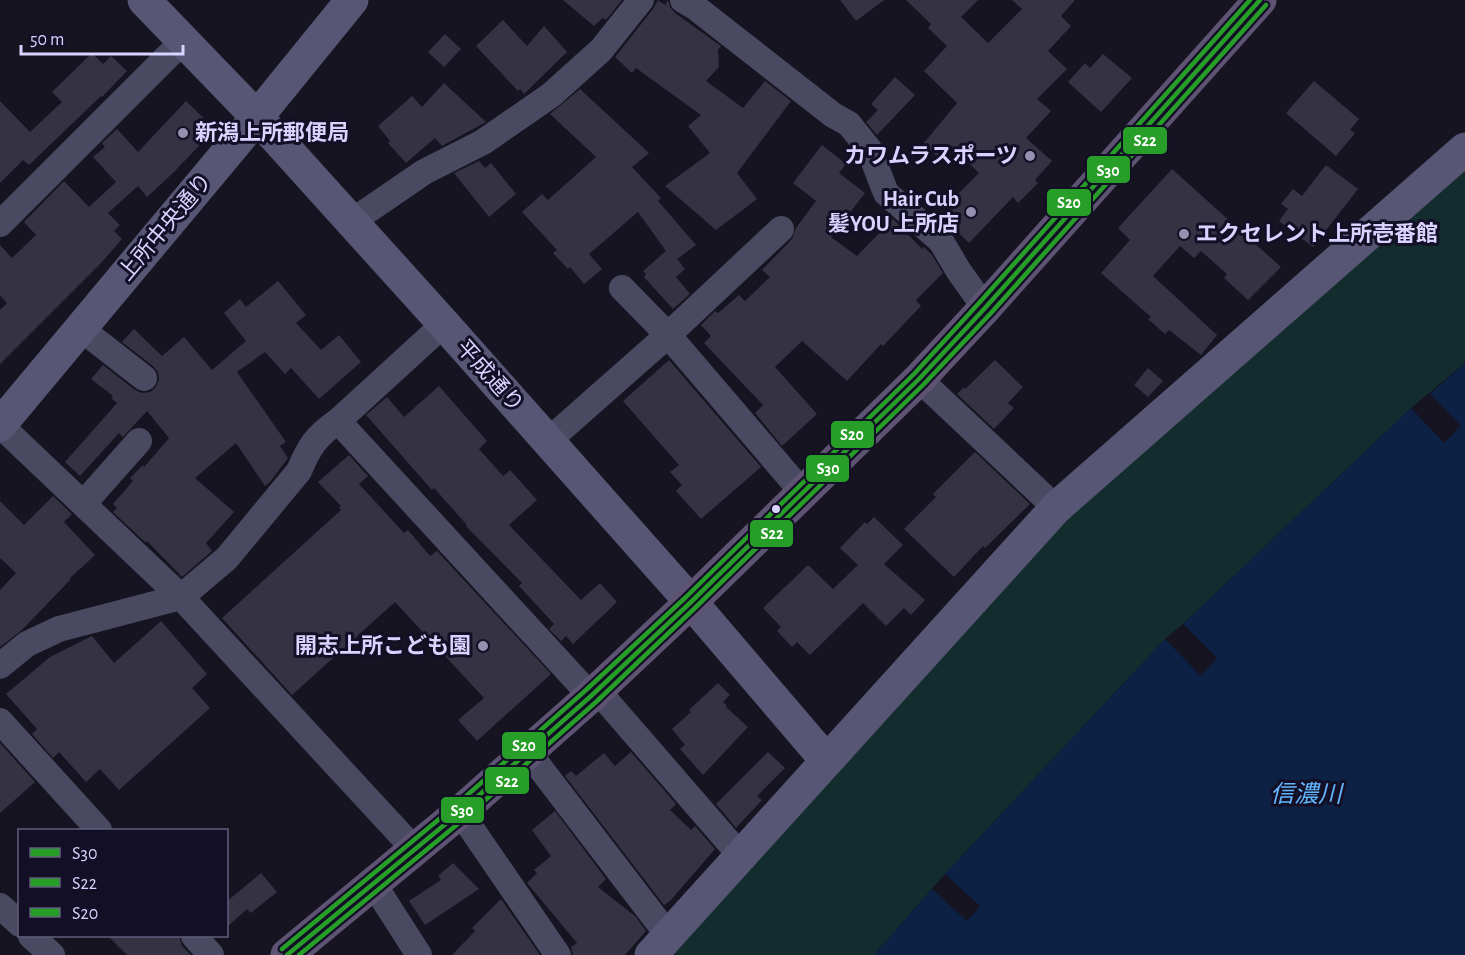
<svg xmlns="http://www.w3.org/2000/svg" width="1465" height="955" font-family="'Alegreya Sans','Noto Sans JP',sans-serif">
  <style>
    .green { fill: #132c2d }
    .water { fill: #0d2144 }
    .building { fill: #343243 }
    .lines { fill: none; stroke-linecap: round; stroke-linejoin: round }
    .street { stroke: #4a4962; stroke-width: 26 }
    .secondary { stroke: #575674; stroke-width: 33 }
    .primary { stroke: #5e5373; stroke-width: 33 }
    .bus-1-casing { stroke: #130f26; stroke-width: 9 }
    .bus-2-casing { stroke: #130f26; stroke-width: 9 }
    .bus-3-casing { stroke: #130f26; stroke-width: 9 }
    .bus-1 { stroke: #279e27; stroke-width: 4.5 }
    .bus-2 { stroke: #279e27; stroke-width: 4.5 }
    .bus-3 { stroke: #279e27; stroke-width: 4.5 }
    .poi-dot { fill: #9591b1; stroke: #130f26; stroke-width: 2 }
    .bus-dot { fill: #d9d4ff; stroke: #130f26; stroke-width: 2 }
    .labels { text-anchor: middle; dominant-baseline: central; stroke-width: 6; stroke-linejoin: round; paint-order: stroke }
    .poi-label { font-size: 22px; font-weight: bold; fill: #d9d4ff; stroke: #130f26; text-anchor: end }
    .street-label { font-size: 22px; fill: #d9d4ff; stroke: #130f26 }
    .water-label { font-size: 24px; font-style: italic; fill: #62b6ff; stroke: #130f26 }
    .line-badge { stroke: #130f26; stroke-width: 2 }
    .badge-label { font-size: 16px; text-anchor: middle; font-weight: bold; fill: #fff }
  </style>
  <rect width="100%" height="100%" fill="#161421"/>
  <path class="green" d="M1465,164V363L1411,408L1183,624L1165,639L945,874L874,955H668L1061,516Z"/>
  <path class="water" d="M1465,363V955H874L932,889L967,921L980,906L945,874L1165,639L1201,676L1217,658L1183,624L1411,408L1444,443L1461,426L1430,394Z"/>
  <g class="building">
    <path d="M563,0H622L606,20L603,18L594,26Z"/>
    <path d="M658,0L665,5L668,0L670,7L675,13L721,46L718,50L719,67L706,81L743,108L765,81L791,101L737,173L757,199L716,230L665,186L710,153L688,126L701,115L636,68L632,73L615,57L653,9Z"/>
    <path d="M840,0H884L856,21Z"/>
    <path d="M906,0H978L961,17L988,43L1022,9L1012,0H1075L1061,16L1071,26L1048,51L1067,69L1037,99L1051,111L1026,138L1052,161L1035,180L1038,183L1018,203L1013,197L969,243L942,217L952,207L949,203L979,173L950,145L939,158L923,144L957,103L924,71L947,46L928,28L931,24Z"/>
    <path d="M503,20L527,46L544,26L567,52L524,94L520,89L518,91L476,46Z"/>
    <path d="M445,34L461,49L444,67L428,52Z"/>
    <path d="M92,53L103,64L111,56L127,71L102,97L101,96L29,165L23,160L0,183V101L30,132L62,102L52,92Z"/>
    <path d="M1103,54L1132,78L1101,112L1068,82L1085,63L1090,68Z"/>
    <path d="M895,77L915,95L877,135L866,122L878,110L871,104Z"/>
    <path d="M1314,81L1359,119L1350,130L1355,133L1336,156L1286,113Z"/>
    <path d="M444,83L486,122L442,146L435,138L406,163L388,143L390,141L378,126L412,96L422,107Z"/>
    <path d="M580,89L649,153L632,167L661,198L658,201L696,245L677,259L685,269L676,277L690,294L673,309L644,277L646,274L643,271L666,251L638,212L589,254L602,269L584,284L570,267L568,269L553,253L557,250L522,212L542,194L548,200L596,157L550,114Z"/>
    <path d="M186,101L215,129L174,172L147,197L138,186L108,213L120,225L114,231L122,239L102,262L0,364V310L7,303L0,295V245L12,258L36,235L24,222L64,181L89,207L116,182L93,157L105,147L102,143L117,129L138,152Z"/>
    <path d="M822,145L846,164L839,173L865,193L831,237L857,256L893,219L922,249L924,247L932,255L943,273L916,300L921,306L883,346L881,344L847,381L802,341L775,367L817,414L782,446L755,413L763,405L704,343L711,336L701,325L715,311L718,313L739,295L745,301L770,277L762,270L792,239L796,228L816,201L793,183Z"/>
    <path d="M479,161L485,168L491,163L516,194L489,217L454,173Z"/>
    <path d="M1326,165L1358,189L1313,247L1279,221L1288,209L1281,204L1293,189L1302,196Z"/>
    <path d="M1172,169L1281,267L1248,300L1224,278L1227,274L1201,251L1194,258L1180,246L1153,276L1217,335L1201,355L1169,330L1165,334L1148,319L1151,317L1101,273L1130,240L1118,228Z"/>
    <path d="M278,281L306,315L296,323L321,350L339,335L361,362L319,399L291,368L285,374L265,352L237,372L286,442L280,446L288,458L270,482L265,486L236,443L195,478L234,512L206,543L212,551L182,577L147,541L146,543L113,512L117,508L113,504L133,481L130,478L143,465L144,467L169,438L147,411L123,437L119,433L80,476L65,462L117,403L111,398L113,396L91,379L103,365L135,390L142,393L150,392L155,388L159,380L158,372L153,366L122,342L134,329L162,356L184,337L212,370L246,341L224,313L240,299L246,307Z"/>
    <path d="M669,360L761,467L701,519L676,491L682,485L670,472L679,465L623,401Z"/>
    <path d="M995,360L1023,387L1008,403L1014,408L994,429L957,394L964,387L965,389Z"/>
    <path d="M1148,368L1163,381L1148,397L1134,385Z"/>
    <path d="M439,386L487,441L479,449L503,476L510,470L537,500L509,525L581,600L600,583L617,602L573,644L566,636L561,641L549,629L554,624L519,586L522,583L466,526L467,525L434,488L432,490L366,415L387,397L404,417Z"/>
    <path d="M975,452L1030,504L985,548L983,546L954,577L904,529L936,497L933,494Z"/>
    <path d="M349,455L368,476L359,484L404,533L408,530L430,556L437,551L551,674L477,741L458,720L484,698L395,602L292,695L222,618L341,510L339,507L341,506L318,482Z"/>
    <path d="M53,496L72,514L64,522L95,555L70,578L71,579L22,630L0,647V590L16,573L0,558V501L24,525Z"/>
    <path d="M874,517L903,545L884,564L925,600L911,615L904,608L886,626L863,603L810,655L797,642L792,647L777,631L781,627L763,608L808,565L833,589L858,565L840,548L865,522L867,524Z"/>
    <path d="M161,621L207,674L192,688L210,708L119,790L100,769L86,782L59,752L53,758L32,734L37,729L6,694L50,657L92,636L114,663Z"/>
    <path d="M718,683L730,695L723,702L727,706L726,707L748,727L703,775L680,749L685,745L672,729L691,712L689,710Z"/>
    <path d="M0,743L35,782L0,813Z"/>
    <path d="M631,752L676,804L670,810L691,830L695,826L715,849L670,901L664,905L565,776L571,771L576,776L604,753L615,766Z"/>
    <path d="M768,752L785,768L757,796L762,800L736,828L716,804Z"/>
    <path d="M555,811L606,879L598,887L636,917L646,931L625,955H573L571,947L577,943L527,883L537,873L534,870L551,856L532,830Z"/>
    <path d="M453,863L479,889L425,925L409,901L441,880L438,876Z"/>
    <path d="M261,873L277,892L251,913L247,909L226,928V902Z"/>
    <path d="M501,899L540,955H452L475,931L472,928Z"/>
    <path d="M108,936H179L182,946L191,955H127Z"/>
  </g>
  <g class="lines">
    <g class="street">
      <path d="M683,0L695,7L833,115L849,124L869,149L886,193L941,241L958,270L985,308"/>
      <path d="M351,222L424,172L483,142L551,95L601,50L641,0"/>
      <path d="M0,224L183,41"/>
      <path d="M622,288L668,335L803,493"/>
      <path d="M80,328L144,378"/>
      <path d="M919,379L1056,508"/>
      <path d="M338,421L591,696"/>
      <path d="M0,425L181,597L414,849"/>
      <path d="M548,441L668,335L781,229"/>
      <path d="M84,503L139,441"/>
      <path d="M0,666L27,644L59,629L181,597L227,558L299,471C309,447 316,436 338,421L444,324"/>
      <path d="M597,690L740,855"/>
      <path d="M0,721L99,830"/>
      <path d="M528,752L668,935"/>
      <path d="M460,812L558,955"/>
      <path d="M373,883L419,955"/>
      <path d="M0,906L20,924"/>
      <path d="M31,936L52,955"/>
      <path d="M194,936L211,955"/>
    </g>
    <g class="secondary">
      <path d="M144,0L257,117L444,324L691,602L826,760"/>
      <path d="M0,425L257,117L352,0"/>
      <path d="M651,955L1056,508L1465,149"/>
    </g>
    <path class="primary" d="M287,955L460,812L591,696L691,602L919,379L985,308L1260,0"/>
    <g class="bus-1-casing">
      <path id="bus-1" d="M287,955L460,812L591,696L691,602L919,379L985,308L1260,0"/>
    </g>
    <g class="bus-2-casing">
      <path id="bus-2" d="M299,955L465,818L596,702L696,607L924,384L991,313L1266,5"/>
    </g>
    <g class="bus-3-casing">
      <path id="bus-3" d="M282,949L455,806L586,690L686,597L914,374L979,303L1250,0"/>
    </g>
    <use href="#bus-1" class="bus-1"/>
    <use href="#bus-2" class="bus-2"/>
    <use href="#bus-3" class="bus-3"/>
  </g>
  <g class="poi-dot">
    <circle cx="183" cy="133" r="6"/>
    <circle cx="1030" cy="156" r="6"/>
    <circle cx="971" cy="212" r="6"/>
    <circle cx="1184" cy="234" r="6"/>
    <circle cx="483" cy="646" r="6"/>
  </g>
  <circle class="bus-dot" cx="776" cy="509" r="5"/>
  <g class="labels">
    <g class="poi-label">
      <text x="195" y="133" text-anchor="start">新潟上所郵便局</text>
      <text x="1018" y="156">カワムラスポーツ</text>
      <text x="959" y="199">Hair Cub<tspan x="959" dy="25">髪YOU 上所店</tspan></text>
      <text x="1196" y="234" text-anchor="start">エクセレント上所壱番館</text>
      <text x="471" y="646">開志上所こども園</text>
    </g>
    <g class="street-label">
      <text transform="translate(165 227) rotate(-50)">上所中央通り</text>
      <text transform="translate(490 376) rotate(48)">平成通り</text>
    </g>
    <g class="water-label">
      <text x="1306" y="795">信濃川</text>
    </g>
  </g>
  <g class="line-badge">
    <rect x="1122" y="126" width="46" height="29" rx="6" fill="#279e27"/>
    <rect x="1086" y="155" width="45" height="29" rx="6" fill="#279e27"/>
    <rect x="1046" y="188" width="46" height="29" rx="6" fill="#279e27"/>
    <rect x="830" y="420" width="45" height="29" rx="6" fill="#279e27"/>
    <rect x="805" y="454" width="45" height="29" rx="6" fill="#279e27"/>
    <rect x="749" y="519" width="45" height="29" rx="6" fill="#279e27"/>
    <rect x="501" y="731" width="46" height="29" rx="6" fill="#279e27"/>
    <rect x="484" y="766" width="46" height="29" rx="6" fill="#279e27"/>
    <rect x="440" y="796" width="45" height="28" rx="6" fill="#279e27"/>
  </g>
  <g class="badge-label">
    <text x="1145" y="146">S22</text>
    <text x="1108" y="176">S30</text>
    <text x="1069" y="208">S20</text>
    <text x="852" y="440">S20</text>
    <text x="828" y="474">S30</text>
    <text x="772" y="539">S22</text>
    <text x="524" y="751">S20</text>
    <text x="507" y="787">S22</text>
    <text x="462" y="816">S30</text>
  </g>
  <rect x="18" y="829" width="210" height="108" fill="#130f26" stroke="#625e7d" stroke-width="1.5"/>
  <rect x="30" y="848" width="30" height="9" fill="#279e27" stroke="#625e7d" stroke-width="1.5"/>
  <text x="72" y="859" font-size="18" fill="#d9d4ff">S30</text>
  <rect x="30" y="878" width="30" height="9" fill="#279e27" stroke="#625e7d" stroke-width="1.5"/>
  <text x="72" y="889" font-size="18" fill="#d9d4ff">S22</text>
  <rect x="30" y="908" width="30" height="9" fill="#279e27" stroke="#625e7d" stroke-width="1.5"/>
  <text x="72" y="919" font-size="18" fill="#d9d4ff">S20</text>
  <path d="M21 45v9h162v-9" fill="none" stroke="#d9d4ff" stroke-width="3"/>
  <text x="30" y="45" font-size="18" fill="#d9d4ff" stroke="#130f26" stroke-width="4.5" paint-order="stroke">50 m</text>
</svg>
